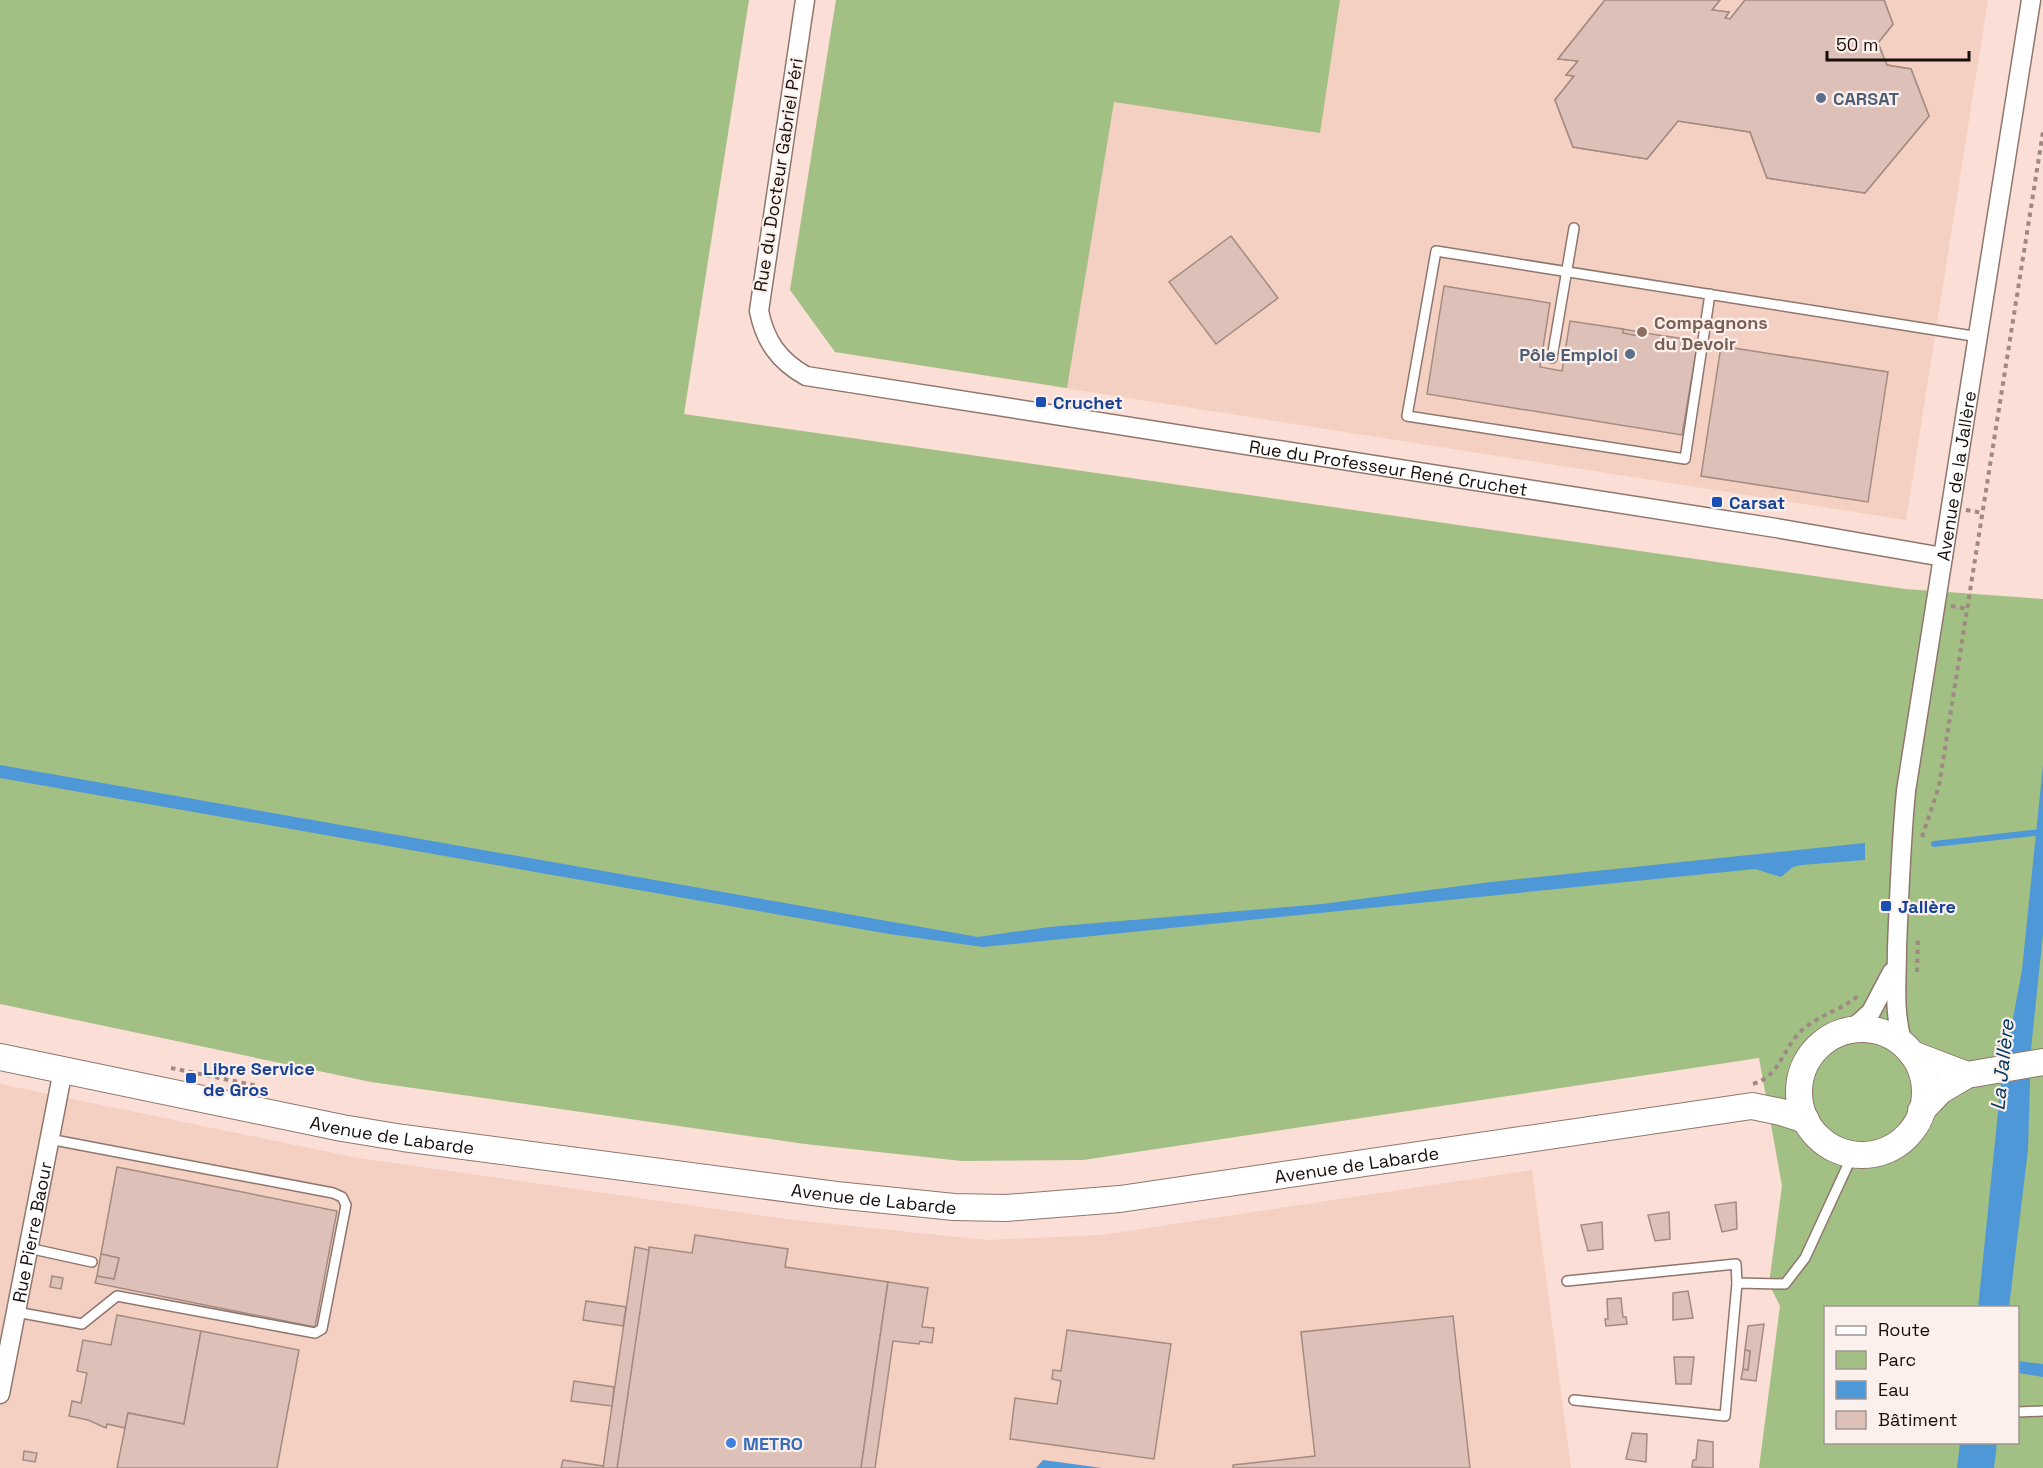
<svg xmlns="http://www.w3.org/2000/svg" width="2043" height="1468" font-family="'Space Grotesk',sans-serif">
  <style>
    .built { fill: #f4d0c3 }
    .green { fill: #a2bf84; fill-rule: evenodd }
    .water { fill: #4f98d7 }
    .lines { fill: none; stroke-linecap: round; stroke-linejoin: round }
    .stream { stroke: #4f98d7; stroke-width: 6 }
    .building { fill: #ddc1b8; stroke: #a48a81; stroke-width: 1.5; fill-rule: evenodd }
    .lane-casing { stroke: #8f766d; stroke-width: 12 }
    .street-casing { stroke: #8f766d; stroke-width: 21 }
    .secondary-casing { stroke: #8f766d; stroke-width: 28 }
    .path { stroke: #9e8a83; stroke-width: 4; stroke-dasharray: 4.5 4.5; stroke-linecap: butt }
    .lane { stroke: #fff; stroke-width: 9 }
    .street { stroke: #fff; stroke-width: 18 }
    .secondary { stroke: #fff; stroke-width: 26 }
    .service-dot { fill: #5c6f8a; stroke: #fcf0ec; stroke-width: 2 }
    .education-dot { fill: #8d6e63; stroke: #fcf0ec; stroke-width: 2 }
    .transit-dot { fill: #1a4fb4; stroke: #fcf0ec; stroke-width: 2 }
    .shop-dot { fill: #3f7fe0; stroke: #fcf0ec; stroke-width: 2 }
    .labels { text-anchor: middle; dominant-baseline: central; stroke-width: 4.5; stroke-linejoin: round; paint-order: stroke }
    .service-label { font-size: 18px; font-weight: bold; fill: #4e5e75; stroke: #fcf0ec; text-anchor: start }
    .street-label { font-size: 18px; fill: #170e0a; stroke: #fcf0ec }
    .education-label { font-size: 18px; font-weight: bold; fill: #785e54; stroke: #fcf0ec; text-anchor: start }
    .transit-label { font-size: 18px; font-weight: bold; fill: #164399; stroke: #fcf0ec; text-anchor: start }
    .shop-label { font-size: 18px; font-weight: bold; fill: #366cbe; stroke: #fcf0ec; text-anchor: start }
    .water-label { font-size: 20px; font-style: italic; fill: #003760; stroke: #fcf0ec }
  </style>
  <rect width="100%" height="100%" fill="#fbded5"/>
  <g class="built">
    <path d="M836,0H1988L1906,520L835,352L790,290Z"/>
    <path d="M0,1084L358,1158L794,1220L987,1240L1101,1235L1532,1170L1571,1468H0Z"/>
  </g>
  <g class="green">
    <path d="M0,0H749L684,414L1905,589L2043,599V1468H1759L1780,1306L1769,1284L1782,1186L1759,1058L1083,1160L962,1161L805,1144L371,1082L0,1004ZM1826,1308H2018V1442H1826Z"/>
    <path d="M836,0H1340L1320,133L1114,102L1067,388L835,352L790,290Z"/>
  </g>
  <g class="water">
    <path d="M0,765L978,937L1049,927L1322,904L1491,882L1865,843V860L1801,865L1793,867L1781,877L1755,869L983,947L889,934L0,778Z"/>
    <path d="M2043,765V934L2031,1049L2028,1150L2009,1307L1978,1308L2001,1083L2022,970Z"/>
    <path d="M2018,1361L2043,1364V1377L2018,1373Z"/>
    <path d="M1960,1443H1997L1994,1468H1957Z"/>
    <path d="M1043,1460L1102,1468H1036Z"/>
  </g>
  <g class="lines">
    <path class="stream" d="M1934,844L2042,832"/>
  </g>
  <g class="building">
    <path d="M1605,0H1720L1712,10L1729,12L1725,18L1730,19L1745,0H1884L1893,24L1878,43L1884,58L1887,65L1911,69L1929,116L1865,193L1767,178L1750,132L1678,121L1647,159L1573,147L1555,100L1574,76L1566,75L1578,61L1558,59ZM1770,5L1794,9L1802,31L1788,49L1763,46L1755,24ZM1699,59L1723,63L1731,85L1717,103L1693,100L1685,78ZM1637,72L1659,75L1667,96L1652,115L1629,112L1621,89ZM1775,137L1785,139L1789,148L1783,156L1773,154L1769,145Z"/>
    <path d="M1605,0H1720L1712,10L1729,12L1725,18L1730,19L1745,0H1884L1893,24L1878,43L1884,58L1887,65L1911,69L1929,116L1865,193L1767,178L1750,132L1678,121L1647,159L1573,147L1555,100L1574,76L1566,75L1578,61L1558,59Z"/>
    <path d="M1231,236L1278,298L1216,344L1169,282Z"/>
    <path d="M1444,286L1550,303L1540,367L1562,371L1570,321L1623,329V333L1644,337L1645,333L1698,341L1682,435L1427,394Z"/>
    <path d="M1623,329L1645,333L1644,337L1623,333Z"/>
    <path d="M1721,346L1888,372L1868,502L1701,476Z"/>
    <path d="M117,1167L337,1211L315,1327L95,1283L97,1276L114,1279L119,1258L101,1254Z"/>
    <path d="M1736,1202L1737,1229L1722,1232L1715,1205Z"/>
    <path d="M1669,1212L1670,1239L1655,1241L1648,1215Z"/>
    <path d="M1602,1222L1603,1249L1588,1251L1581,1225Z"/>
    <path d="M695,1235L788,1249L785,1267L888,1282L861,1468H617L649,1247L692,1253Z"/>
    <path d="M635,1247L649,1250L617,1468H603Z"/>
    <path d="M101,1254L119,1258L114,1279L97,1276Z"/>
    <path d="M52,1276L63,1278L61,1289L50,1287Z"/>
    <path d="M888,1282L928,1288L922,1327L934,1328L932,1343L920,1341L919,1344L893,1341L875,1468H861Z"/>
    <path d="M1688,1291L1693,1318L1673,1320V1293Z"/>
    <path d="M1621,1298L1623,1317H1626L1627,1324L1606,1326L1605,1319H1608L1607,1299Z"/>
    <path d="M586,1301L626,1307L623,1326L583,1320Z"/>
    <path d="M117,1315L201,1331L184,1424L128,1413L125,1428L107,1424L106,1428L88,1420L69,1416L72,1401L81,1403L87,1373L77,1371L83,1340L111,1345Z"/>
    <path d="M1453,1316L1470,1468H1233V1465L1315,1456L1301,1332Z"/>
    <path d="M1764,1324L1756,1381L1741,1379L1743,1369L1748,1370L1750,1351L1745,1350L1748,1326Z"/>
    <path d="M1067,1330L1171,1344L1154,1459L1010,1439L1015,1398L1057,1404L1061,1381L1052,1379L1053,1370L1061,1371Z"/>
    <path d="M201,1331L299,1350L277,1468H117L128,1413L184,1424Z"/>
    <path d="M1745,1350L1750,1351L1748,1370L1743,1369Z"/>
    <path d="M1674,1357H1694L1691,1384H1676Z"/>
    <path d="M574,1381L614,1387L612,1406L571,1401Z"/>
    <path d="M1632,1433L1647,1434L1646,1462L1626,1459Z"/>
    <path d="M1698,1440L1713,1442V1468L1692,1467L1693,1460H1696Z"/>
    <path d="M24,1451L37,1453L35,1462L23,1460Z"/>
    <path d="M563,1460L603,1466V1468H561Z"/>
  </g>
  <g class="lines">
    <g class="lane-casing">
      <g id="lane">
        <path d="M1710,294L1685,459L1407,416L1436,251L1979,337"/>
        <path d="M1552,358L1574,228"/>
        <path d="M28,1248L92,1262"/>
        <path d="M1567,1281L1736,1264L1737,1283"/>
        <path d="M16,1312L82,1324L117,1296L315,1333L322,1329L346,1205L342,1197L333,1193L49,1139"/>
        <path d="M1574,1400L1725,1416L1737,1283L1785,1284L1805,1258L1853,1154"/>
        <path d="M2018,1412L2043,1411"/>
      </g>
    </g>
    <g class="street-casing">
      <g id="street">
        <path id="s1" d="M805,0L759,311C765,341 779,361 806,376L1776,528L1943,557"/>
        <path d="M1851,1030L1871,1012L1892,972"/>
        <path id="s2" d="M1903,1044C1893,1012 1897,981 1897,948C1899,895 1901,843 1906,791L2031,0"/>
        <path id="s3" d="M0,1394L63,1070"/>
      </g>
    </g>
    <g class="secondary-casing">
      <g id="secondary">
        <circle cx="1862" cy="1092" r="63"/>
        <path d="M1912,1054L1967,1075"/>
        <path id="s4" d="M0,1057L342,1128L403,1138L836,1195L954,1207L1006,1208L1120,1199L1752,1106L1781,1112L1806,1120"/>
        <path d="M1921,1111L1940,1091L1967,1075L2043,1062"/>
      </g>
    </g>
    <g class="path">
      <path d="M1966,510L1983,513"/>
      <path d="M1951,606L1968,609"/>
      <path d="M1922,837L1939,786L2043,132"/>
      <path d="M1917,972L1918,937"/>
      <path d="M171,1068L258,1086"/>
      <path d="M1753,1084C1780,1076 1782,1051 1799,1033C1817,1015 1841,1011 1859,995"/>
    </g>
    <use href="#lane" class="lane"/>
    <use href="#street" class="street"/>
    <use href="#secondary" class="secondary"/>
  </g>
  <g class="service-dot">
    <circle cx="1821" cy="98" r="6"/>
    <circle cx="1630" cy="354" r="6"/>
  </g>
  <circle class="education-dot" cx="1642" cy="332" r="6"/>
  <g class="transit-dot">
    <rect x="1035" y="396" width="12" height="12" rx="3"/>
    <rect x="1711" y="496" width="12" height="12" rx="3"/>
    <rect x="1880" y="900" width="12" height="12" rx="3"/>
    <rect x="185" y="1072" width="12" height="12" rx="3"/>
  </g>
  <circle class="shop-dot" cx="731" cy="1443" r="6"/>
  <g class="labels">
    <g class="service-label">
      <text x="1833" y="98">CARSAT</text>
      <text x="1618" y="354" text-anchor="end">Pôle Emploi</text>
    </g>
    <g class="street-label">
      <text transform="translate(778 175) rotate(-81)">Rue du Docteur Gabriel Péri</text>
      <text stroke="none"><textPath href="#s1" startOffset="987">Rue du Professeur René Cruchet</textPath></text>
      <text stroke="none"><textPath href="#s2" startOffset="573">Avenue de la Jallère</textPath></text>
      <text stroke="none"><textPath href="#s4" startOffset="400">Avenue de Labarde</textPath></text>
      <text stroke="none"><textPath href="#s4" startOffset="1372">Avenue de Labarde</textPath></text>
      <text stroke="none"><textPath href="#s4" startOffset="886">Avenue de Labarde</textPath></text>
      <text stroke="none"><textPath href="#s3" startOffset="165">Rue Pierre Baour</textPath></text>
    </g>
    <g class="education-label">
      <text x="1654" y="322">Compagnons<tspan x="1654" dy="21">du Devoir</tspan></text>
    </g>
    <g class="transit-label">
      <text x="1053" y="402">Cruchet</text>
      <text x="1729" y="502">Carsat</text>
      <text x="1898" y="906">Jallère</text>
      <text x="203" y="1068">Libre Service<tspan x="203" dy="21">de Gros</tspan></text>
    </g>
    <g class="shop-label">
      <text x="743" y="1443">METRO</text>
    </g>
    <g class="water-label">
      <text transform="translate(2002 1065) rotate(-84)">La Jallère</text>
    </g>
  </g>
  <rect x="1824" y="1306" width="195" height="138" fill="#fcf0ec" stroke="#a09692" stroke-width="1.5"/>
  <rect x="1836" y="1326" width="30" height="9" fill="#ffffff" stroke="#a09692" stroke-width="1.5"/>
  <text x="1878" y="1336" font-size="18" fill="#170e0a">Route</text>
  <rect x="1836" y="1351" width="30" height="18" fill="#a2bf84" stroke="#a09692" stroke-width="1.5"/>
  <text x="1878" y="1366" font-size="18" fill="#170e0a">Parc</text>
  <rect x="1836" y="1381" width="30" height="18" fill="#4f98d7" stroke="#a09692" stroke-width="1.5"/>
  <text x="1878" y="1396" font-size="18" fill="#170e0a">Eau</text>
  <rect x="1836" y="1411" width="30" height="18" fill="#ddc1b8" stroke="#a09692" stroke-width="1.5"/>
  <text x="1878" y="1426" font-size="18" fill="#170e0a">Bâtiment</text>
  <path d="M1827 51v9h142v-9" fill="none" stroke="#170e0a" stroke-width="3"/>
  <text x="1836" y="51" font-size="18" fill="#170e0a" stroke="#fcf0ec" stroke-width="4.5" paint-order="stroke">50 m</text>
</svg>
